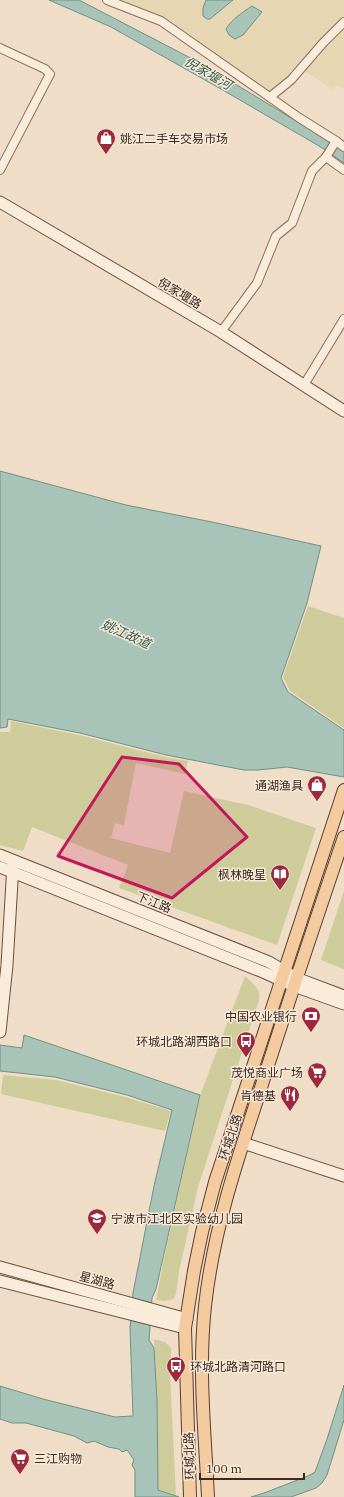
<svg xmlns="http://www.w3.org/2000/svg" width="344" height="1497" font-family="'IBM Plex Serif','Noto Sans SC',serif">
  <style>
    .farmland { fill: #e6d6b4 }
    .green { fill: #cecc9a }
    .water { fill: #a8c3b7; stroke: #6e9284 }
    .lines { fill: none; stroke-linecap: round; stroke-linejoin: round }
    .street-casing { stroke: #8c6e5b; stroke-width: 10 }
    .secondary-casing { stroke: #6e4f3e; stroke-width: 13 }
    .primary-casing { stroke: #5a3d2f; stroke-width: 14 }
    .street { stroke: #faecda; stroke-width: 8 }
    .secondary { stroke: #faecda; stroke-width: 11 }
    .primary { stroke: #f3cb9e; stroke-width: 12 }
    .marked { fill: #c2185b; fill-opacity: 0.2; stroke: #c2185b; stroke-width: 3; stroke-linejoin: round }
    .labels { text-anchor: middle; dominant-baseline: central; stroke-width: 3; stroke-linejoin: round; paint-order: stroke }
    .poi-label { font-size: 12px; fill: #3c291f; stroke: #f7e8d7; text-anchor: end }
    .street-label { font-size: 12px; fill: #3c291f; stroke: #f7e8d7 }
    .water-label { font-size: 13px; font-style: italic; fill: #2e5c52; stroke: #f7e8d7 }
  </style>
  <rect width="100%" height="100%" fill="#f0ddc7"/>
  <path class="farmland" d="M112,0H344V89L337,85L333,90L299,67L273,91L266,92L162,20Z"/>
  <g class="green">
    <path d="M308,606L344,618V728L290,691L283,677Z"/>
    <path d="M11,721L79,735L165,757L188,761L185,774L136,763L124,825L115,823L111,838L170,853L184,791L248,805L316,828L277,945L119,888L128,865L32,827L23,851L0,845V732H10Z"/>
    <path d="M344,891V969L321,960Z"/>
    <path d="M245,976C253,984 261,988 259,1000L198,1187L179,1271L176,1294L174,1298L171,1300L165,1301L156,1300L165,1254L201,1093Z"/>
    <path d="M3,1075L56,1080L125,1097L171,1111L165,1131L1,1094Z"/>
    <path d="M154,1339L165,1342L171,1348L170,1374L176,1496L158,1489L157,1399Z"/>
  </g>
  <g class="water">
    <path d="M49,0H79L204,65L344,150V163L319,146L221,89L111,27Z"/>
    <path d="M206,0H233L210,19H207L203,16V8Z"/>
    <path d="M252,6L262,12L243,35L235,39L229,35L226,29C232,19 243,12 252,6Z"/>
    <path d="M0,471L126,505L212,522L321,546L307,603L281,678L288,692L344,730V777L287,767L258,770H244L166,755L80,733L8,719L7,727L0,728Z"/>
    <path d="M24,1035L200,1095L156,1289L152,1298L149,1340L154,1348L157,1400L158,1490L179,1497H135V1470L132,1465L134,1460L127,1450L122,1452L119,1449L108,1447L94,1441L87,1443L74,1436L26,1423H12L0,1419V1386L43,1399L115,1417L133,1416L130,1328L133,1293L154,1186L172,1110L127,1095L55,1077L0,1071V1045L22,1048Z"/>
    <path d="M344,1385V1420L327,1475L322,1483L316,1488L291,1497H251L264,1493L308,1476L315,1472L327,1439Z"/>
  </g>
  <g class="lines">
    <g class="street-casing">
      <g id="street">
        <path d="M107,0L161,21L298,117L336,141L326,157L312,171L292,223L276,236L257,283L221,332"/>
        <path d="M0,48L45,69L50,74L0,170"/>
        <path d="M270,97L291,80L323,43L344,22"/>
        <path d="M336,141L344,147"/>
        <path d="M326,157L344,170"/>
        <path d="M304,385L344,319"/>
      </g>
    </g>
    <g class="secondary-casing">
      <g id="secondary">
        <path d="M0,202L221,332L344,411"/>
        <path d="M0,855L269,962L296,978L344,996"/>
        <path d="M0,867L263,972L294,986L344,1004"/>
        <path d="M0,1032L7,965L13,865"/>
        <path d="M243,1143L344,1176"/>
        <path d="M0,1267L187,1319"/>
        <path d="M0,1281L185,1328"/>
      </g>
    </g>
    <g class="primary-casing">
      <g id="primary">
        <path d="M190,1497L185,1328L194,1271L202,1232L215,1182L344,790"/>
        <path d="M208,1497C205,1434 198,1369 205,1306C213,1233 236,1163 259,1094C286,1008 315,923 344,837"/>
      </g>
    </g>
    <use href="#street" class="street"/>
    <use href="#secondary" class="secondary"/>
    <use href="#primary" class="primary"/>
  </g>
  <path class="marked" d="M122,757L179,764L247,837L172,898L58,856Z"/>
  <defs>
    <g id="shop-pin" transform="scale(1)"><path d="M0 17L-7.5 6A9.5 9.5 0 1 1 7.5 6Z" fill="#9d2a3c" stroke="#f7e8d7"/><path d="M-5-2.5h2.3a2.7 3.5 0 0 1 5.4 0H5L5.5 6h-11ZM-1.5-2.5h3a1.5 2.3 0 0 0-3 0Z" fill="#fff"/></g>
    <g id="library-pin" transform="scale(1)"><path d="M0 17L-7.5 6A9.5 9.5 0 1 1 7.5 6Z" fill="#9d2a3c" stroke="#f7e8d7"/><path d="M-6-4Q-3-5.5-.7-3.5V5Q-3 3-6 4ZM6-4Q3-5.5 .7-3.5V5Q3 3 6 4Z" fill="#fff"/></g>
    <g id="bank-pin" transform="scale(1)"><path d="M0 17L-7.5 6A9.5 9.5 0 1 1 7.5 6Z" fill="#9d2a3c" stroke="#f7e8d7"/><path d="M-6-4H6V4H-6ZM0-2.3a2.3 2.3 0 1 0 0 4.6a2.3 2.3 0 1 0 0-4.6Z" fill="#fff"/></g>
    <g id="bus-pin" transform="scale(1)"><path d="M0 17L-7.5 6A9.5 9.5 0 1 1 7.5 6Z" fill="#9d2a3c" stroke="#f7e8d7"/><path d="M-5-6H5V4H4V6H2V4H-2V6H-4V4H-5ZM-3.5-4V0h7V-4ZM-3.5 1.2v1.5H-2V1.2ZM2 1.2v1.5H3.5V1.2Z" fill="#fff"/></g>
    <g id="supermarket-pin" transform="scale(1)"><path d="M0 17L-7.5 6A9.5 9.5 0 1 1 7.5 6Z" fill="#9d2a3c" stroke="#f7e8d7"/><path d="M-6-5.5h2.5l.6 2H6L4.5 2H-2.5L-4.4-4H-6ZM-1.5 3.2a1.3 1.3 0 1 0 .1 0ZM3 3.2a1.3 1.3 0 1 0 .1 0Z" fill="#fff"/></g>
    <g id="restaurant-pin" transform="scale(1)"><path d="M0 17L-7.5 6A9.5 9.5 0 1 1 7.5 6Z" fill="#9d2a3c" stroke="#f7e8d7"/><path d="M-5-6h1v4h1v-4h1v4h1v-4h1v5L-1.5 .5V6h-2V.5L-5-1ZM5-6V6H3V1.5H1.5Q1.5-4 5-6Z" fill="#fff"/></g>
    <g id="school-pin" transform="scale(1)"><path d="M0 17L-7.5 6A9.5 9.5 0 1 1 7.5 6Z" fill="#9d2a3c" stroke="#f7e8d7"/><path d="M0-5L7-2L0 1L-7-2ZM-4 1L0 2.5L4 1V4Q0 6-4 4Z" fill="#fff"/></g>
  </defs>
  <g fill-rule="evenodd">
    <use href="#shop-pin" x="106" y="138"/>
    <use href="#shop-pin" x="317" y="785"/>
    <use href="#library-pin" x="280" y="874"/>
    <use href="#bank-pin" x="311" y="1016"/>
    <use href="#bus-pin" x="246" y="1041"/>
    <use href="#supermarket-pin" x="317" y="1072"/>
    <use href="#restaurant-pin" x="290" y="1095"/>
    <use href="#school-pin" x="97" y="1218"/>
    <use href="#bus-pin" x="176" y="1366"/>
    <use href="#supermarket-pin" x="20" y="1458"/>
  </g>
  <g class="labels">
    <g class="poi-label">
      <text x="120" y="138" text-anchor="start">姚江二手车交易市场</text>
      <text x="303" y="785">通湖渔具</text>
      <text x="266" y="874">枫林晚星</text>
      <text x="297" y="1016">中国农业银行</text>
      <text x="232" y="1041">环城北路湖西路口</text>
      <text x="303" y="1072">茂悦商业广场</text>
      <text x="276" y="1095">肯德基</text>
      <text x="111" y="1218" text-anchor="start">宁波市江北区实验幼儿园</text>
      <text x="190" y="1366" text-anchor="start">环城北路清河路口</text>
      <text x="34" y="1458" text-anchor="start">三江购物</text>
    </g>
    <g class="street-label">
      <text transform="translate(180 293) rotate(31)">倪家堰路</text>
      <text transform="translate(154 902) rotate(22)">下江路</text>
      <text transform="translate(230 1137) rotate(-72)">环城北路</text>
      <text transform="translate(97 1280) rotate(15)">星湖路</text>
      <text transform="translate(189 1456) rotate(-92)">环城北路</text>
    </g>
    <g class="water-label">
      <text transform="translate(208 73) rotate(30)">倪家堰河</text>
      <text transform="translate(126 634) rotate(24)">姚江故道</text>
    </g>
  </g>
  <path d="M200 1473v6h104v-6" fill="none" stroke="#3c291f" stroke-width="2"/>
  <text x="206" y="1473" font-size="12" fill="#3c291f" stroke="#f7e8d7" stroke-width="3" paint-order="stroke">100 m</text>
</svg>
